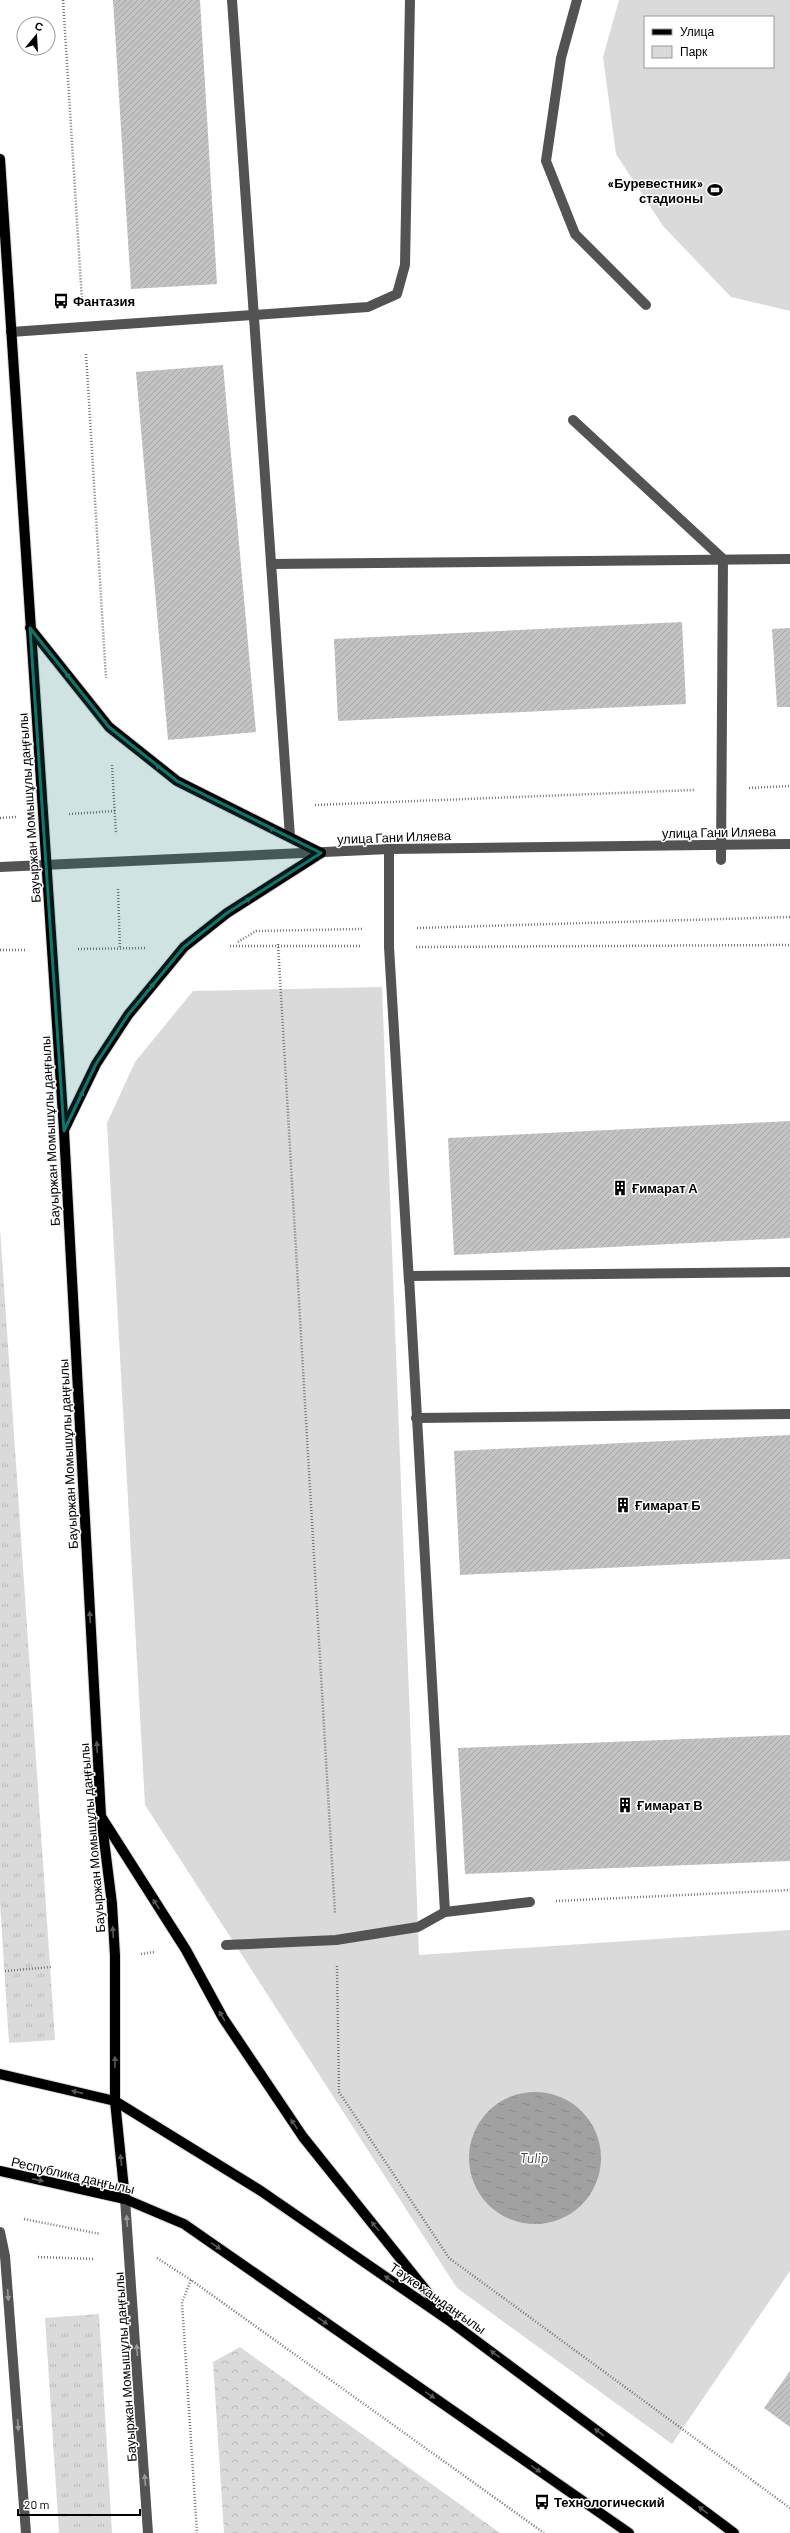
<svg xmlns="http://www.w3.org/2000/svg" width="790" height="2533" font-family="Barlow,sans-serif">
  <style>
    .grass { fill: url(#grass-tufts) }
    .forest { fill: url(#forest-crowns) }
    .park { fill: #dadada; fill-rule: evenodd }
    .water { fill: url(#water-ripples) }
    .building { fill: url(#building-hatch) }
    .lines { fill: none; stroke-linecap: round; stroke-linejoin: round }
    .major-casing { stroke: #dbdbdb; stroke-width: 12 }
    .path { stroke: #757575; stroke-width: 2.5; stroke-dasharray: 1 2; stroke-linecap: butt }
    .minor { stroke: #535353; stroke-width: 10 }
    .major { stroke: #000; stroke-width: 10 }
    .oneway { fill: #595959 }
    .oneway2 { fill: #989898 }
    .marked { fill: #0f766e; fill-opacity: 0.2; stroke: #0f766e; stroke-width: 3; stroke-linejoin: round }
    .labels { text-anchor: middle; dominant-baseline: central; stroke-width: 3; stroke-linejoin: round; paint-order: stroke }
    .poi-label { font-size: 13px; font-weight: bold; fill: #000; stroke: #fff; text-anchor: start }
    .street-label { font-size: 13px; fill: #000; stroke: #fff }
    .water-label { font-size: 14px; font-style: italic; fill: #424242; stroke: #fff }
  </style>
  <defs>
    <pattern id="grass-tufts" width="24" height="20" patternUnits="userSpaceOnUse"><rect width="24" height="20" fill="#dadada"/><path d="M3 7l-1-3M5 7V3M7 7l1-3M15 17l-1-3M17 17v-4M19 17l1-3" fill="none" stroke="#b9b9b9"/></pattern>
    <pattern id="forest-crowns" width="20" height="18" patternUnits="userSpaceOnUse"><rect width="20" height="18" fill="#dadada"/><path d="M2 6a3 3 0 1 1 6 0M12 15a3 3 0 1 1 6 0" fill="none" stroke="#b9b9b9"/></pattern>
    <pattern id="water-ripples" width="26" height="14" patternUnits="userSpaceOnUse"><rect width="26" height="14" fill="#a1a1a1"/><path d="M2 4q2-2 4 0t4 0M15 11q2-2 4 0t4 0" fill="none" stroke="#898989"/></pattern>
    <pattern id="building-hatch" width="6" height="6" patternUnits="userSpaceOnUse"><rect width="6" height="6" fill="#c3c3c3"/><path d="M-1 1l2-2M0 6l6-6M5 7l2-2" fill="none" stroke="#a6a6a6"/></pattern>
  </defs>
  <rect width="100%" height="100%" fill="#fff"/>
  <g class="grass">
    <path d="M0,1228L55,2040L9,2043L0,1903Z"/>
    <path d="M99,2314L112,2533H59L45,2318Z"/>
  </g>
  <path class="forest" d="M240,2347L500,2533H224L213,2362Z"/>
  <g class="park">
    <path d="M619,0H790V311L731,297L663,226L616,154L603,57ZM645,17H773V67H645Z"/>
    <path d="M382,987L419,1955L790,1930V2271L672,2444L457,2288L145,1805L107,1123L135,1062L193,991Z"/>
  </g>
  <circle class="water" cx="535" cy="2158" r="66"/>
  <g class="building">
    <path d="M113,0H200L217,284L131,289Z"/>
    <path d="M223,365L256,732L168,740L136,372Z"/>
    <path d="M682,622L686,704L338,721L334,639Z"/>
    <path d="M790,628V707H777L772,629Z"/>
    <path d="M790,1121V1238L454,1255L448,1138Z"/>
    <path d="M790,1435V1559L460,1575L454,1451Z"/>
    <path d="M790,1735V1861L465,1874L458,1748Z"/>
    <path d="M790,2371V2427L764,2408Z"/>
  </g>
  <g class="lines">
    <g class="major-casing">
      <g id="major">
        <path d="M0,159L64,1131L101,1816L112,1904L115,1956V2101L125,2199"/>
        <path d="M30,628L109,727L177,781L321,853"/>
        <path d="M64,1130L96,1064L128,1015L184,947L227,913L321,853"/>
        <path d="M102,1818L186,1950L223,2018L303,2137L444,2313"/>
        <path d="M0,2074L115,2101L261,2191L451,2322L734,2533"/>
        <path d="M0,2171L125,2199L184,2224L629,2533"/>
      </g>
    </g>
    <g class="path">
      <path d="M63,0L82,301"/>
      <path d="M86,354L106,678"/>
      <path d="M112,765L116,834"/>
      <path d="M749,788L790,786"/>
      <path d="M315,805L694,790"/>
      <path d="M69,814L115,811"/>
      <path d="M0,818L16,817"/>
      <path d="M118,889L120,949"/>
      <path d="M417,928L790,917"/>
      <path d="M238,942L256,931L362,929"/>
      <path d="M278,944L335,1913"/>
      <path d="M230,946H361"/>
      <path d="M416,947L790,945"/>
      <path d="M78,949L147,948"/>
      <path d="M0,950H25"/>
      <path d="M556,1901L790,1890"/>
      <path d="M141,1954L154,1952"/>
      <path d="M337,1966L339,2092L449,2258L790,2508"/>
      <path d="M5,1971L51,1967"/>
      <path d="M24,2219L100,2234"/>
      <path d="M38,2257L94,2259"/>
      <path d="M157,2258L191,2280L544,2533"/>
      <path d="M191,2280L182,2302L197,2533"/>
    </g>
    <g class="minor">
      <path d="M232,0L290,837"/>
      <path d="M577,0L561,58L546,161L575,234L646,305"/>
      <path d="M11,332L368,307L397,294L405,265L410,0"/>
      <path d="M573,420L723,559L721,860"/>
      <path d="M271,564L790,559"/>
      <path d="M389,849V947L409,1282"/>
      <path d="M0,867L389,849L790,844"/>
      <path d="M416,1418L790,1414"/>
      <path d="M445,1912L409,1276L790,1272"/>
      <path d="M226,1945L336,1940L418,1927L445,1912L530,1902"/>
      <path d="M125,2199L148,2533"/>
      <path d="M0,2232L5,2256L26,2533"/>
    </g>
    <use href="#major" class="major"/>
  </g>
  <defs><path id="oneway-solid" d="M-6-.8H1V-3.2L6.5 0L1 3.2V.8H-6Z"/></defs>
  <g class="oneway">
    <use href="#oneway-solid" transform="translate(69 677) rotate(-129)"/>
    <use href="#oneway-solid" transform="translate(160 768) rotate(-141)"/>
    <use href="#oneway-solid" transform="translate(274 830) rotate(-154)"/>
    <use href="#oneway-solid" transform="translate(246 901) rotate(-32)"/>
    <use href="#oneway-solid" transform="translate(151 987) rotate(-50)"/>
    <use href="#oneway-solid" transform="translate(81 1096) rotate(-64)"/>
    <use href="#oneway-solid" transform="translate(90 1617) rotate(-93)"/>
    <use href="#oneway-solid" transform="translate(97 1747) rotate(-93)"/>
    <use href="#oneway-solid" transform="translate(156 1904) rotate(-123)"/>
    <use href="#oneway-solid" transform="translate(113 1932) rotate(-93)"/>
    <use href="#oneway-solid" transform="translate(222 2016) rotate(-120)"/>
    <use href="#oneway-solid" transform="translate(115 2062) rotate(-90)"/>
    <use href="#oneway-solid" transform="translate(77 2092) rotate(-167)"/>
    <use href="#oneway-solid" transform="translate(294 2124) rotate(-124)"/>
    <use href="#oneway-solid" transform="translate(121 2160) rotate(-96)"/>
    <use href="#oneway-solid" transform="translate(38 2180) rotate(12)"/>
    <use href="#oneway-solid" transform="translate(375 2226) rotate(-129)"/>
    <use href="#oneway-solid" transform="translate(216 2246) rotate(35)"/>
    <use href="#oneway-solid" transform="translate(389 2279) rotate(-145)"/>
    <use href="#oneway-solid" transform="translate(323 2321) rotate(35)"/>
    <use href="#oneway-solid" transform="translate(495 2354) rotate(-143)"/>
    <use href="#oneway-solid" transform="translate(430 2395) rotate(35)"/>
    <use href="#oneway-solid" transform="translate(599 2432) rotate(-143)"/>
    <use href="#oneway-solid" transform="translate(536 2469) rotate(35)"/>
    <use href="#oneway-solid" transform="translate(703 2510) rotate(-143)"/>
  </g>
  <g class="oneway2">
    <use href="#oneway-solid" transform="translate(127 2221) rotate(-94)"/>
    <use href="#oneway-solid" transform="translate(8 2295) rotate(86)"/>
    <use href="#oneway-solid" transform="translate(137 2350) rotate(-94)"/>
    <use href="#oneway-solid" transform="translate(18 2425) rotate(86)"/>
    <use href="#oneway-solid" transform="translate(145 2480) rotate(-94)"/>
  </g>
  <path class="marked" d="M30,628L109,727L177,781L321,853L227,913L184,947L128,1015L96,1064L64,1131Z"/>
  <defs>
    <g id="stadium-bare" transform="scale(1.2)"><path d="M0-5a6.5 5 0 1 0 0 10a6.5 5 0 1 0 0-10ZM-3.5-1.8h7v3.6h-7Z" fill="#000" stroke="#fff" stroke-width="2.5" paint-order="stroke"/></g>
    <g id="bus-bare" transform="scale(1.2)"><path d="M-5-6H5V4H4V6H2V4H-2V6H-4V4H-5ZM-3.5-4V0h7V-4ZM-3.5 1.2v1.5H-2V1.2ZM2 1.2v1.5H3.5V1.2Z" fill="#000" stroke="#fff" stroke-width="2.5" paint-order="stroke"/></g>
    <g id="building-bare" transform="scale(1.2)"><path d="M-4-6H4V6H1V3H-1V6H-4ZM-2.5-4.3h1.7v1.8h-1.7ZM.8-4.3h1.7v1.8H.8ZM-2.5-1h1.7V.8h-1.7ZM.8-1h1.7V.8H.8Z" fill="#000" stroke="#fff" stroke-width="2.5" paint-order="stroke"/></g>
  </defs>
  <g fill-rule="evenodd">
    <use href="#stadium-bare" x="715" y="190"/>
    <use href="#bus-bare" x="61" y="301"/>
    <use href="#building-bare" x="620" y="1188"/>
    <use href="#building-bare" x="623" y="1505"/>
    <use href="#building-bare" x="625" y="1805"/>
    <use href="#bus-bare" x="542" y="2502"/>
  </g>
  <g class="labels">
    <g class="poi-label">
      <text x="703" y="183" text-anchor="end">«Буревестник»<tspan x="703" dy="15">стадионы</tspan></text>
      <text x="73" y="301">Фантазия</text>
      <text x="632" y="1188">Ғимарат А</text>
      <text x="635" y="1505">Ғимарат Б</text>
      <text x="637" y="1805">Ғимарат В</text>
      <text x="554" y="2502">Технологический</text>
    </g>
    <g class="street-label">
      <text transform="translate(29 808) rotate(-94)">Бауыржан Момышұлы даңғылы</text>
      <text transform="translate(719 832) rotate(-1)">улица Гани Иляева</text>
      <text transform="translate(394 837) rotate(-2)">улица Гани Иляева</text>
      <text transform="translate(50 1131) rotate(-93)">Бауыржан Момышұлы даңғылы</text>
      <text transform="translate(68 1454) rotate(-93)">Бауыржан Момышұлы даңғылы</text>
      <text transform="translate(92 1838) rotate(-95)">Бауыржан Момышұлы даңғылы</text>
      <text transform="translate(73 2175) rotate(13)">Республика даңғылы</text>
      <text transform="translate(438 2298) rotate(35)">Тәуке хан даңғылы</text>
      <text transform="translate(125 2367) rotate(-94)">Бауыржан Момышұлы даңғылы</text>
    </g>
    <g class="water-label">
      <text x="534" y="2157">Tulip</text>
    </g>
  </g>
  <rect x="644" y="16" width="130" height="52" fill="#ffffff" stroke="#999999"/>
  <rect x="652" y="29" width="20" height="6" fill="#000000" stroke="#999999"/>
  <text x="680" y="36" font-size="12" fill="#000000">Улица</text>
  <rect x="652" y="46" width="20" height="12" fill="#dadada" stroke="#999999"/>
  <text x="680" y="56" font-size="12" fill="#000000">Парк</text>
  <g transform="translate(36 36) rotate(18)"><circle r="19" fill="#ffffff" stroke="#999999"/>
  <path d="M0-3L7 15L0 10L-7 15Z" fill="#000000"/>
  <text y="-6" font-size="11" font-weight="bold" text-anchor="middle" fill="#000000">С</text>
  </g>
  <path d="M18 2509v6h122v-6" fill="none" stroke="#000000" stroke-width="2"/>
  <text x="24" y="2509" font-size="12" fill="#000000" stroke="#ffffff" stroke-width="3" paint-order="stroke">20 m</text>
</svg>
